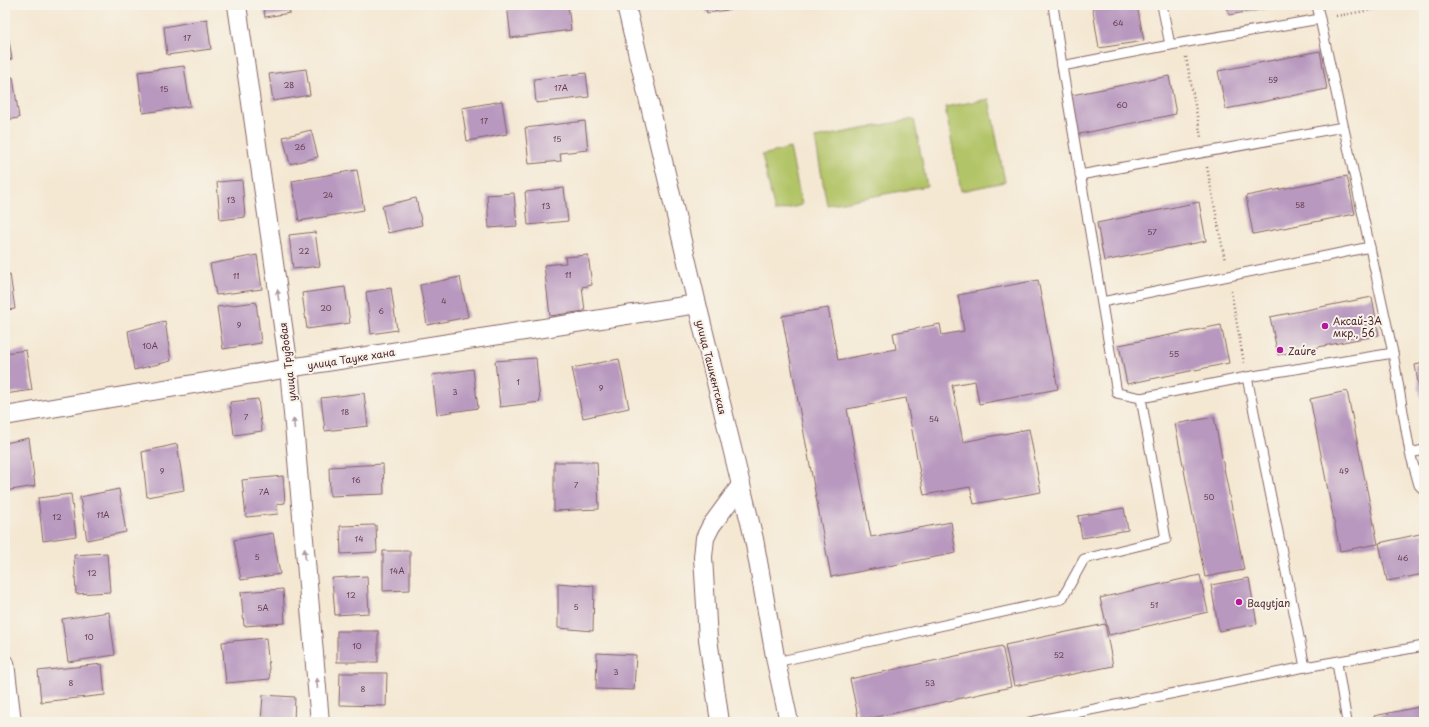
<svg xmlns="http://www.w3.org/2000/svg" width="1429" height="727" font-family="'Playpen Sans',sans-serif">
  <style>
    .green { fill: #b2c467; stroke: #7e7249 }
    .building { fill: #b898bf }
    .lines { fill: none; stroke-linecap: round; stroke-linejoin: round }
    .service-casing { stroke: #866566; stroke-width: 11 }
    .minor-casing { stroke: #866566; stroke-width: 20 }
    .path { stroke: #866566; stroke-width: 2.5; stroke-dasharray: 1 3; stroke-linecap: butt }
    .service { stroke: #fff; stroke-width: 9 }
    .minor { stroke: #fff; stroke-width: 18 }
    .oneway { fill: #ae9aa0 }
    .poi-dot { fill: #b5179e; stroke: #f7f3e8; stroke-width: 1.5 }
    .labels { text-anchor: middle; dominant-baseline: central; stroke-width: 4; stroke-linejoin: round; paint-order: stroke }
    .number-label { font-size: 8px; fill: #663d50 }
    .poi-label { font-size: 10px; fill: #4a1f2b; stroke: #f7f3e8; text-anchor: start }
    .street-label { font-size: 10px; fill: #4a1f2b; stroke: #f7f3e8 }
  </style>
  <rect width="100%" height="100%" fill="#f7f3e8"/>
  <filter id="ink" filterUnits="userSpaceOnUse"><feTurbulence type="fractalNoise" baseFrequency=".025" numOctaves="2"/><feDisplacementMap in="SourceGraphic" scale="8" xChannelSelector="R" yChannelSelector="G"/><feConvolveMatrix kernelMatrix="1 2 1 2 8 2 1 2 1" color-interpolation-filters="sRGB"/></filter>
  <filter id="wash" filterUnits="userSpaceOnUse"><feTurbulence type="fractalNoise" baseFrequency=".012" numOctaves="4" result="noise"/><feDisplacementMap in="SourceGraphic" scale="16" xChannelSelector="R" yChannelSelector="G"/><feGaussianBlur stdDeviation="0.9" result="paint"/><feColorMatrix in="noise" values="0 0 0 0 0 0 0 0 0 0 0 0 0 0 0 0 0 1.4 0 .05"/><feComposite in="paint" operator="in"/></filter>
  <g filter="url(#wash)">
    <rect width="100%" height="100%" fill="#f4e8d3"/>
    <g class="green">
      <path d="M989,99L1005,182L961,191L945,107Z"/>
      <path d="M914,119L927,186L827,205L815,138Z"/>
      <path d="M790,148L802,205L775,212L762,155Z"/>
    </g>
    <g id="blocks">
      <g class="building">
        <path d="M263,5H288L290,13L265,17Z"/>
        <path d="M507,5H568L571,30L511,38Z"/>
        <path d="M705,5H754V6L707,13Z"/>
        <path d="M1092,5H1137L1144,41L1099,48Z"/>
        <path d="M1227,5H1273V7L1229,15Z"/>
        <path d="M5,16L12,59L5,60Z"/>
        <path d="M207,19L211,49L167,55L164,27Z"/>
        <path d="M1320,51L1327,89L1226,109L1218,71Z"/>
        <path d="M184,66L190,106L143,113L138,72Z"/>
        <path d="M306,69L310,95L273,101L269,74Z"/>
        <path d="M586,73L589,97L536,103L534,79Z"/>
        <path d="M1169,76L1176,114L1075,135L1067,96Z"/>
        <path d="M13,77L19,118L5,120V78Z"/>
        <path d="M502,101L507,134L467,141L462,108Z"/>
        <path d="M585,121L588,150L560,153L561,161L529,164L525,128Z"/>
        <path d="M311,130L318,157L290,164L283,137Z"/>
        <path d="M357,170L364,210L299,221L292,181Z"/>
        <path d="M1347,176L1355,214L1253,234L1246,196Z"/>
        <path d="M242,180L245,217L220,220L217,182Z"/>
        <path d="M564,188L568,221L528,225L525,192Z"/>
        <path d="M514,193L517,226L489,228L487,195Z"/>
        <path d="M416,198L422,225L388,233L382,206Z"/>
        <path d="M1199,202L1206,241L1104,261L1097,223Z"/>
        <path d="M315,232L320,266L293,269L289,235Z"/>
        <path d="M257,255L262,289L216,295L210,264Z"/>
        <path d="M588,255L592,285L582,287L585,311L550,316L544,265L566,263L565,257Z"/>
        <path d="M10,274L15,309L5,310V275Z"/>
        <path d="M460,277L468,317L427,325L420,285Z"/>
        <path d="M1038,280L1058,389L979,404L975,381L952,385L963,442L1029,429L1041,492L974,504L970,487L924,495L906,398L847,409L871,537L951,522L956,553L831,577L782,316L828,308L838,360L896,349L893,333L940,324L942,335L964,331L958,295Z"/>
        <path d="M345,287L350,323L307,329L302,293Z"/>
        <path d="M391,288L397,330L371,334L366,292Z"/>
        <path d="M1372,297L1379,335L1278,355L1270,317Z"/>
        <path d="M256,302L261,343L223,349L217,307Z"/>
        <path d="M165,321L171,361L134,370L128,331Z"/>
        <path d="M1221,325L1229,363L1127,384L1119,345Z"/>
        <path d="M26,350L32,390L5,394V353Z"/>
        <path d="M536,358L540,402L500,407L495,361Z"/>
        <path d="M619,359L629,408L583,418L572,368Z"/>
        <path d="M1424,363V412H1423L1415,365Z"/>
        <path d="M473,369L478,408L437,414L432,375Z"/>
        <path d="M1347,391L1378,544L1340,551L1310,399Z"/>
        <path d="M364,393L368,426L325,431L321,398Z"/>
        <path d="M258,399L262,431L234,435L230,402Z"/>
        <path d="M1214,417L1244,570L1205,577L1175,424Z"/>
        <path d="M29,438L35,486L5,491V443Z"/>
        <path d="M177,444L184,490L147,497L142,452Z"/>
        <path d="M554,462H597L599,509L554,511Z"/>
        <path d="M383,464L384,494L330,496L329,467Z"/>
        <path d="M283,476L285,503L277,504L278,514L246,517L242,480Z"/>
        <path d="M119,489L126,532L87,540L80,497Z"/>
        <path d="M71,494L76,536L43,541L38,498Z"/>
        <path d="M1124,508L1128,530L1082,538L1078,516Z"/>
        <path d="M376,525L377,552L341,554L340,526Z"/>
        <path d="M273,533L280,574L241,580L234,540Z"/>
        <path d="M1424,533V574L1387,581L1379,543Z"/>
        <path d="M383,551H410V590L383,591Z"/>
        <path d="M107,553L110,592L76,594L74,555Z"/>
        <path d="M1200,575L1208,612L1109,635L1100,598Z"/>
        <path d="M367,576L369,613L335,615L332,578Z"/>
        <path d="M1249,578L1257,624L1219,631L1211,585Z"/>
        <path d="M558,583L594,586L593,631L558,628Z"/>
        <path d="M283,589L285,623L244,626L241,592Z"/>
        <path d="M109,612L115,655L68,662L62,619Z"/>
        <path d="M1105,624L1113,666L1014,686L1005,645Z"/>
        <rect x="337" y="631" width="41" height="31"/>
        <path d="M266,638L270,679L226,683L222,642Z"/>
        <path d="M1002,646L1011,687L859,721L850,679Z"/>
        <path d="M597,653L636,655L634,690L596,689Z"/>
        <path d="M102,664L105,695L41,702L38,671Z"/>
        <path d="M340,673H387L386,706L339,705Z"/>
        <path d="M263,695L295,697L294,722H261Z"/>
        <path d="M1424,706V722H1375L1374,716Z"/>
      </g>
    </g>
  </g>
  <g filter="url(#ink)">
    <use href="#blocks" fill-opacity="0" stroke="#866566" stroke-width="1"/>
    <g class="lines">
      <g class="service-casing">
        <g id="service">
          <path d="M1162,5L1170,45L1320,19L1317,5"/>
          <path d="M1320,19L1393,353"/>
          <path d="M1062,66L1170,45"/>
          <path d="M1080,175L1343,127"/>
          <path d="M1102,302L1370,247"/>
          <path d="M1247,377L1305,667"/>
          <path d="M1141,398L1247,377L1393,353L1410,453L1419,485L1424,490"/>
          <path d="M1410,453L1424,450"/>
          <path d="M776,662L1062,599L1084,559L1166,539L1141,398L1117,393L1062,66L1053,5"/>
          <path d="M1337,663L1347,722"/>
          <path d="M1030,722L1305,667L1424,646"/>
        </g>
      </g>
      <g class="minor-casing">
        <g id="minor">
          <path d="M237,5L289,368L320,722"/>
          <path d="M626,5L697,304L741,485L711,526L705,538L703,557L708,639L720,722"/>
          <path d="M5,416L289,368L697,304"/>
          <path d="M741,485L754,539L776,662L789,722"/>
          <path d="M5,663L12,722"/>
        </g>
      </g>
      <g class="path">
        <path d="M1336,16L1400,5"/>
        <path d="M1186,57L1201,137"/>
        <path d="M1207,167L1225,261"/>
        <path d="M1231,291L1244,363"/>
      </g>
      <use href="#service" class="service"/>
      <use href="#minor" class="minor"/>
    </g>
    <defs><path id="oneway-solid" d="M-6-.8H1V-3.2L6.5 0L1 3.2V.8H-6Z"/></defs>
    <g class="oneway">
      <use href="#oneway-solid" transform="translate(278 295) rotate(-98)"/>
      <use href="#oneway-solid" transform="translate(294 424) rotate(-95)"/>
      <use href="#oneway-solid" transform="translate(305 554) rotate(-95)"/>
      <use href="#oneway-solid" transform="translate(317 683) rotate(-95)"/>
    </g>
  </g>
  <g class="poi-dot">
    <circle cx="1325" cy="326" r="4"/>
    <circle cx="1280" cy="350" r="4"/>
    <circle cx="1239" cy="602" r="4"/>
  </g>
  <g class="labels">
    <g class="number-label">
      <text x="1118" y="23">64</text>
      <text x="187" y="38">17</text>
      <text x="1273" y="80">59</text>
      <text x="289" y="85">28</text>
      <text x="561" y="88">17А</text>
      <text x="164" y="89">15</text>
      <text x="1122" y="105">60</text>
      <text x="484" y="121">17</text>
      <text x="557" y="139">15</text>
      <text x="300" y="147">26</text>
      <text x="328" y="195">24</text>
      <text x="231" y="200">13</text>
      <text x="1300" y="205">58</text>
      <text x="546" y="206">13</text>
      <text x="1152" y="232">57</text>
      <text x="304" y="251">22</text>
      <text x="568" y="275">11</text>
      <text x="236" y="276">11</text>
      <text x="444" y="301">4</text>
      <text x="326" y="308">20</text>
      <text x="381" y="311">6</text>
      <text x="239" y="325">9</text>
      <text x="150" y="346">10А</text>
      <text x="1174" y="354">55</text>
      <text x="518" y="382">1</text>
      <text x="601" y="388">9</text>
      <text x="455" y="392">3</text>
      <text x="345" y="412">18</text>
      <text x="246" y="417">7</text>
      <text x="934" y="419">54</text>
      <text x="162" y="471">9</text>
      <text x="1344" y="471">49</text>
      <text x="356" y="480">16</text>
      <text x="576" y="485">7</text>
      <text x="264" y="492">7А</text>
      <text x="1209" y="497">50</text>
      <text x="103" y="515">11А</text>
      <text x="57" y="517">12</text>
      <text x="359" y="539">14</text>
      <text x="257" y="557">5</text>
      <text x="1403" y="558">46</text>
      <text x="397" y="571">14А</text>
      <text x="92" y="573">12</text>
      <text x="351" y="595">12</text>
      <text x="1154" y="605">51</text>
      <text x="576" y="607">5</text>
      <text x="263" y="608">5А</text>
      <text x="89" y="637">10</text>
      <text x="357" y="646">10</text>
      <text x="1059" y="655">52</text>
      <text x="616" y="672">3</text>
      <text x="71" y="683">8</text>
      <text x="930" y="683">53</text>
      <text x="363" y="689">8</text>
    </g>
    <g class="poi-label">
      <text x="1333" y="320">Аксай-3А<tspan x="1333" dy="12">мкр., 56</tspan></text>
      <text x="1288" y="350">Zaúre</text>
      <text x="1247" y="602">Baqytjan</text>
    </g>
    <g class="street-label">
      <text transform="translate(351 358) rotate(-9)">улица Тауке хана</text>
      <text transform="translate(287 362) rotate(-97)">улица Трудовая</text>
      <text transform="translate(712 367) rotate(76)">улица Ташкентская</text>
    </g>
  </g>
  <rect width="1429" height="727" fill="none" stroke="#f7f3e8" stroke-width="20"/>
</svg>
